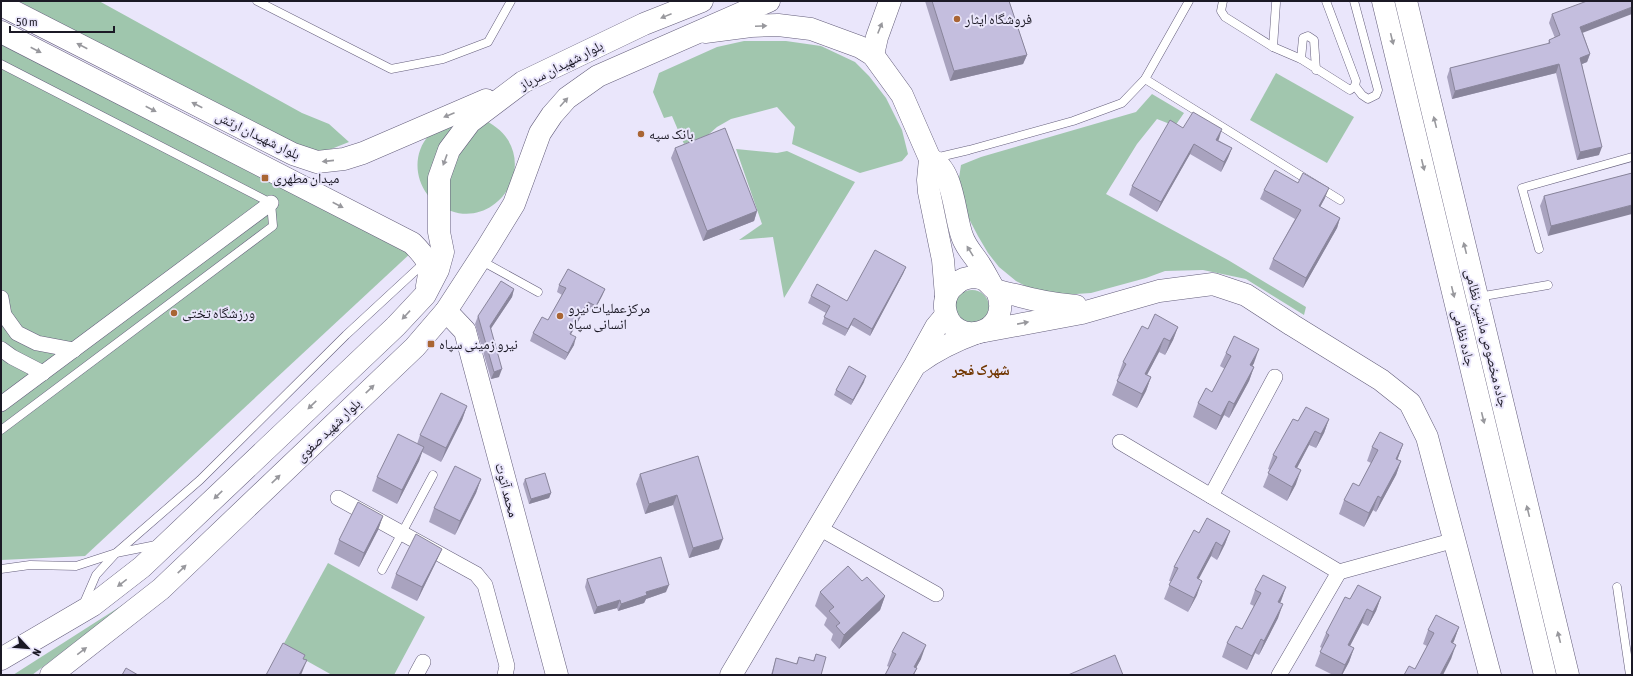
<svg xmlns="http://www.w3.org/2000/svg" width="1633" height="676" font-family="'Asap Condensed','Noto Naskh Arabic',sans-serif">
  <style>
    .green { fill: #a1c6ae }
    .forest { fill: #9fc6ad }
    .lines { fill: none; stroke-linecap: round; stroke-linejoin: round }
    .lane-casing { stroke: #645e7b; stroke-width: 9 }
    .street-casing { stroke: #645e7b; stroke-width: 16 }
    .secondary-casing { stroke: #645e7b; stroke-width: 23 }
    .primary-casing { stroke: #645e7b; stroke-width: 23 }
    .lane { stroke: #fff; stroke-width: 8 }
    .street { stroke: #fff; stroke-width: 15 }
    .secondary { stroke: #fff; stroke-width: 22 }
    .primary { stroke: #fff; stroke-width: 22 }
    .wall { fill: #a9a3bf }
    .shaded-wall { fill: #89859b }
    .building { fill: #c4bede; stroke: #89859b }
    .oneway { fill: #98989d }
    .poi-dot { fill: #a96534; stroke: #eae6fb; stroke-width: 1.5 }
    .labels { text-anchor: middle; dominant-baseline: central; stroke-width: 4; stroke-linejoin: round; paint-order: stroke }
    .poi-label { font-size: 14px; fill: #1b1925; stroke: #eae6fb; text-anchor: start }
    .street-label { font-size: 14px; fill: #1b1925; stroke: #eae6fb }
    .neighbourhood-label { font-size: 15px; font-weight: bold; fill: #703600; stroke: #eae6fb }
  </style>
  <rect width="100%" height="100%" fill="#eae6fb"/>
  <g class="green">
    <path d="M744,41H786L821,46L855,62L869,76L886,98L902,130L908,154L902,161L860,173L792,144L795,127L777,107L731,119L717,127L708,135L684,144L672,116L664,118L653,92L659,73L717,47Z"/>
    <path d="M1,43L413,251L85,556L1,560Z"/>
    <path d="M1276,73L1354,117L1327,163L1250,120Z"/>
    <path d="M1152,94L1184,113L1175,126L1157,119L1137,144L1106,194L1228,260L1306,307L1304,315L1246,279L1203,270L1165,271L1146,278L1091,293L1061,295L1031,289L1016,281L999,267L988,253L978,236L968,217L959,178L961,165L981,157L1136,112Z"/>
    <path d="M483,119C492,124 502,130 508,140C531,178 492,226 451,211C441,208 432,202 427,194C414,176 414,152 429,135C430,133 432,129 435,128C439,125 475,120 483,119Z"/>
    <path d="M736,149L777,153L787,151L855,182L784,298L773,237L739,240L762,224Z"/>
    <circle cx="972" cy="307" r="17"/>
    <path d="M328,563L425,617L394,675H332L282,647Z"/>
    <path d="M135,597L32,675H13Z"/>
  </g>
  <path class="forest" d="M18,1H99L302,113L329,124L349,142L316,155L285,143Z"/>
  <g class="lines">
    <g class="lane-casing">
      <g id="lane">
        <path d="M257,1L391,69L443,59L488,42L511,1"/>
        <path d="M1223,1L1221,11L1225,17L1273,47L1301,59L1350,90L1355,86L1356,81L1326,1"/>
        <path d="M1354,1L1378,90L1376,95L1368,99L1362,95L1355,86"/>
        <path d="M1273,47L1276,3"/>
        <path d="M1301,59L1303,38L1308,36L1314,40L1316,70"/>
        <path d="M1,64L271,203L273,226L1,430"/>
        <path d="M1145,79L1340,200"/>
        <path d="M935,158L969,150L1073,121L1122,103L1145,79L1189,1"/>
        <path d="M1539,249L1522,188L1632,157"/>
        <path d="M480,260L538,292"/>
        <path d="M1478,297L1548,285"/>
        <path d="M1,569L30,565L76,566L116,553L156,545"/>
        <path d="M382,570L433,475"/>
        <path d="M1617,587L1630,675"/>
        <path d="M83,605L96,575L116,553L200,480L346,335L426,261"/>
      </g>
    </g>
    <g class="street-casing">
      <g id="street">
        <path d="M1,298L4,315L17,333L37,343L74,350"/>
        <path d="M1,349L12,357L43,373"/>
        <path d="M1,404L271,203"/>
        <path d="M1120,442L1339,572L1455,540"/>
        <path d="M1211,496L1275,377"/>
        <path d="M338,498L476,574L485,585L507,666L505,675"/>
        <path d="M819,528L936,594"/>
        <path d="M416,675L423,662"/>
        <path d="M1279,675L1339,572"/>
      </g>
    </g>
    <g class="secondary-casing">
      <g id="secondary">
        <path d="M1383,1L1545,675"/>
        <path d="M1406,1L1568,675"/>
        <path d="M705,32L751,26L778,25L811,29L860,47L873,55L902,95L930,159L928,180L929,192L943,260L946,296"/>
        <path d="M873,55L877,37L890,1"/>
        <path d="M930,159C954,169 954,214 962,236C966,248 974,255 980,265C984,271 987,277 991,284"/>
        <path d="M997,291C1015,336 950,350 945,308C944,298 949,289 956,284C961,279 969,277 976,277C990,279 990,288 998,291C1004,293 1010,294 1016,295C1037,301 1054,304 1076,306"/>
        <path d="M446,311L465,331L557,675"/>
        <path d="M985,331L1082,313L1159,291L1213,284L1246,295L1292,325L1381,380L1410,403L1427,437L1490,675"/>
        <path d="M918,363C936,350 954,341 976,333"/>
        <path d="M731,675L915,365L936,327L946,315"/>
      </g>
    </g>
    <g class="primary-casing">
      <g id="primary">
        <path d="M1,5L293,154L317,162L344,159L363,153L486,100"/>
        <path d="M1,32L412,243C427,258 432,264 427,286"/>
        <path d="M1,659L93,605L142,567L396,326L425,295L438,270L443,252L439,232V178L449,150L470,122L523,82L644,24L702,1"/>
        <path d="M51,675L161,589L415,347L446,311L487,248L514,204L540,133L552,115L567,98L598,76L769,1"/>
      </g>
    </g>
    <use href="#lane" class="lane"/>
    <use href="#street" class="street"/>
    <use href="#secondary" class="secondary"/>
    <use href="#primary" class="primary"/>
  </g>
  <g class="wall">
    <path d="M925,1H1009L1027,55L1023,64L950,81Z"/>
    <path d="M1552,14L1583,33L1590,54L1587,62L1582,64L1599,155L1577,160L1556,73L1452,99L1447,77L1450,68L1548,44L1549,40L1555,38L1549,23Z"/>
    <path d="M1183,128L1219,139L1218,140L1232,148L1228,158L1221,172L1190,154L1157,212L1129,195L1132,186Z"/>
    <path d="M675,148L757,211L754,221L703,241L671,158Z"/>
    <path d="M1632,173L1548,236L1540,206L1544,196Z"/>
    <path d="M1298,183L1325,198L1320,207L1340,218L1337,228L1303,288L1269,269L1273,259L1295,219L1260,199L1264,190Z"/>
    <path d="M906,267L903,274L870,336L851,325L845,336L822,324L826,313L808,303L811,296L847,301Z"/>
    <path d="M559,285L605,289L602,296L593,313L585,309L571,334L574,345L565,360L530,341L533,333L548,320L562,295L557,292Z"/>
    <path d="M514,289L512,297L491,328L499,377L491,379L475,324L478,316Z"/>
    <path d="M1178,327L1173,340L1165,355L1159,352L1147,375L1151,377L1146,391L1137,408L1112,395L1119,377L1118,376L1123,362L1148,329Z"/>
    <path d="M1226,353L1254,363L1252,366L1254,367L1249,381L1229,418L1224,415L1216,430L1193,417L1198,403L1212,392L1225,369L1220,366Z"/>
    <path d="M864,382L851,405L834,395L836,390Z"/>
    <path d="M467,406L462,420L441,462L422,452L419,461L397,504L372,491L377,477L417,444L420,435Z"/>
    <path d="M1329,419L1324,433L1316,448L1309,445L1297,468L1296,484L1287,501L1263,487L1270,470L1268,469L1273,455L1298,421Z"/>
    <path d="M1403,444L1397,460L1401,461L1396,475L1376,512L1373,510L1364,527L1339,514L1344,500L1359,486L1371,463L1367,461L1372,447Z"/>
    <path d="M698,456L719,549L689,558L673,505L645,514L636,484L640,474Z"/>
    <path d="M481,479L476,493L455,535L429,522L434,508Z"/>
    <path d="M525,479L551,493L549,498L529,504L523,484Z"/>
    <path d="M383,516L378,530L359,567L334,554L339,540Z"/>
    <path d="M1230,531L1225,544L1217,560L1211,556L1198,579L1197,595L1188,612L1164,599L1171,581H1169L1174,567L1199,533Z"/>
    <path d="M442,549L436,562L417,601L391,588L396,574Z"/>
    <path d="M587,579L666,592L646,599L644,603L618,611L617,608L594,614L585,587Z"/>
    <path d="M862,581L885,596L880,610L839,649L831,640L833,634L824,625L827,618L815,606L820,592Z"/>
    <path d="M1286,587L1280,602L1278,618L1259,655L1255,653L1247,670L1222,657L1227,643L1242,629L1254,606L1250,604L1255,590Z"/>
    <path d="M1381,597L1376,611L1368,626L1362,623L1350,646L1354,648L1349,662L1342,675H1333L1315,666L1322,648L1320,647L1326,633L1350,599Z"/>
    <path d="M1459,627L1453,643L1451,659L1415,669L1427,646L1423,644L1428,630Z"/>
    <path d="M892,652L921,659L916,668H917L914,675H885L889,667L887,666Z"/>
    <path d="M816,654L821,675H771L776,658L796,664L799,657L813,661Z"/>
  </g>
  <g class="shaded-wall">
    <path d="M1632,7V14L1577,35L1580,27Z"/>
    <path d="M1590,54L1587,62L1577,66L1580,58Z"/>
    <path d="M1027,55L1023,64L950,81L954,71Z"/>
    <path d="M1559,64L1556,73L1452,99L1455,91Z"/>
    <path d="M1222,129L1219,139L1213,149L1216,140Z"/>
    <path d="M1194,144L1190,154L1157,212L1161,202Z"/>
    <path d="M1602,147L1599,155L1577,160L1580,152Z"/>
    <path d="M1232,148L1228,158L1221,172L1224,162Z"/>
    <path d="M1329,188L1325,198L1315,216L1319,206Z"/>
    <path d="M1632,205V214L1548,236L1551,226Z"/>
    <path d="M757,211L754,221L703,241L707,231Z"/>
    <path d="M1340,218L1337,228L1303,288L1306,278Z"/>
    <path d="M906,267L903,274L870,336L872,329Z"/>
    <path d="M514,289L512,297L488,333L490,326Z"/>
    <path d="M605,289L602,296L593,313L596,306Z"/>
    <path d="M588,302L585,309L567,341L570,334Z"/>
    <path d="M854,318L851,325L845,336L848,329Z"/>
    <path d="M1178,327L1173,340L1165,355L1170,341Z"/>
    <path d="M576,337L574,345L565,360L568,353Z"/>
    <path d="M1164,338L1159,352L1140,388L1145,374Z"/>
    <path d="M1259,349L1254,363L1245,379L1250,365Z"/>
    <path d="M1254,367L1249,381L1229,418L1234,404Z"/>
    <path d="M502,369L499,377L491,379L494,372Z"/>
    <path d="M866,376L864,382L851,405L853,400Z"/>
    <path d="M1151,377L1146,391L1137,408L1142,394Z"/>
    <path d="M1229,401L1224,415L1216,430L1221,416Z"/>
    <path d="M467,406L462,420L441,462L446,448Z"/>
    <path d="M1329,419L1324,433L1316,448L1321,434Z"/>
    <path d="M1315,431L1309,445L1290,481L1295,467Z"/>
    <path d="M1403,444L1398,458L1390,473L1396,459Z"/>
    <path d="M424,447L419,461L397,504L402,490Z"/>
    <path d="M1401,461L1396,475L1376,512L1381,498Z"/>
    <path d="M1301,470L1296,484L1287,501L1292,487Z"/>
    <path d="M481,479L476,493L455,535L460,521Z"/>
    <path d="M551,493L549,498L529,504L531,499Z"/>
    <path d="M677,495L673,505L645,514L649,504Z"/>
    <path d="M1378,496L1373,510L1364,527L1369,513Z"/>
    <path d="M383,516L378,530L359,567L364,553Z"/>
    <path d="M1230,531L1225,544L1217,560L1222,546Z"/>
    <path d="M723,539L719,549L689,558L693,548Z"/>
    <path d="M1216,542L1211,556L1192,592L1197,578Z"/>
    <path d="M442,549L436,562L417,601L422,587Z"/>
    <path d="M1202,581L1197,595L1188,612L1194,598Z"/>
    <path d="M669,585L666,592L646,599L644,603L618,611L621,604L646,592Z"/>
    <path d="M1286,587L1281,601L1273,616L1278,602Z"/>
    <path d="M885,596L880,610L839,649L844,635Z"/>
    <path d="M1381,597L1376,611L1368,626L1373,612Z"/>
    <path d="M620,600L617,608L594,614L597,607Z"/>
    <path d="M1283,604L1278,618L1259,655L1264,641Z"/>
    <path d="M1367,609L1362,623L1343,659L1348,645Z"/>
    <path d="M1459,627L1454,641L1446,656L1451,642Z"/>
    <path d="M1261,639L1255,653L1247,670L1252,656Z"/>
    <path d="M926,645L921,659L912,675L914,667Z"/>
    <path d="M1456,645L1451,659L1443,675H1440Z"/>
    <path d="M1354,648L1349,662L1342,675H1341L1345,665Z"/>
    <path d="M307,660L301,675H299Z"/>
  </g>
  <g class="building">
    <path d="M932,1H1009L1027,55L954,71Z"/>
    <path d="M1587,1H1632V7L1580,27L1590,54L1580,58L1602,147L1580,152L1559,64L1455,91L1450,68L1550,43L1549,40L1560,35L1552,14Z"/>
    <path d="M1193,112L1222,129L1216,140L1232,148L1224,162L1194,144L1161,202L1132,186L1170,120L1183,128Z"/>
    <path d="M725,128L757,211L707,231L675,148Z"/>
    <path d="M1275,170L1298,183L1303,173L1329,188L1319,206L1340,218L1306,278L1273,259L1301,210L1264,190Z"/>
    <path d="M1632,173V205L1551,226L1544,196Z"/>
    <path d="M875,250L906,267L872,329L854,318L848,329L824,317L830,306L811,296L817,284L847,301Z"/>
    <path d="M568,269L605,289L596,306L588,302L570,334L576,337L568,353L533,333L542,317L548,320L566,288L559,285Z"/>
    <path d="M501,281L514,289L490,326L502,369L494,372L478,316Z"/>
    <path d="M1155,314L1178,327L1170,341L1164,338L1145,374L1151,377L1142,394L1117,381L1126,364L1123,362L1142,326L1148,329Z"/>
    <path d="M1234,336L1259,349L1250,365L1254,367L1234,404L1229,401L1221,416L1198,403L1206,388L1212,392L1231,356L1226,353Z"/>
    <path d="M849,366L866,376L853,400L836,390Z"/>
    <path d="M441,393L467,406L446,448L420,435Z"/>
    <path d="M1306,407L1329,419L1321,434L1315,431L1295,467L1301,470L1292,487L1268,473L1277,457L1273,455L1293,419L1298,421Z"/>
    <path d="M1380,432L1403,444L1396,459L1401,461L1381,498L1378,496L1369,513L1344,500L1353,483L1359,486L1378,450L1372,447Z"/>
    <path d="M398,434L424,447L402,490L377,477Z"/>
    <path d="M698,456L723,539L693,548L677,495L649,504L640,474Z"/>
    <path d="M455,466L481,479L460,521L434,508Z"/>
    <path d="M545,473L551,493L531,499L525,479Z"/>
    <path d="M358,502L383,516L364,553L339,540Z"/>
    <path d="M1207,518L1230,531L1222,546L1216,542L1197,578L1202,581L1194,598L1169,585L1178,568L1174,567L1194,530L1199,533Z"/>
    <path d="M416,534L442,549L422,587L396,574Z"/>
    <path d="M661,557L669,585L646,592L647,595L621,604L620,600L597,607L587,579Z"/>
    <path d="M848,566L862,581L867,577L885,596L844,635L836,626L840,623L829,611L834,607L820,592Z"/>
    <path d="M1263,575L1286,587L1278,602L1283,604L1264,641L1261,639L1252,656L1227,643L1236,626L1242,629L1261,593L1255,590Z"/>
    <path d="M1358,585L1381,597L1373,612L1367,609L1348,645L1354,648L1345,665L1320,652L1329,635L1326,633L1345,597L1350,599Z"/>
    <path d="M1436,615L1459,627L1451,642L1456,645L1440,675H1404L1409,666L1415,669L1434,633L1428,630Z"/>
    <path d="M903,632L926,645L914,667L917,668L913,675H885L896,654L892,652Z"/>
    <path d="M283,643L305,655L303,659L307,660L299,675H266Z"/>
    <path d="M816,654L826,657L821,675H772L776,658L797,664L799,657L814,661Z"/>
    <path d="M1115,655L1123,675H1068Z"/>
    <path d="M126,668L138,675H122Z"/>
  </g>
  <defs><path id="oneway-solid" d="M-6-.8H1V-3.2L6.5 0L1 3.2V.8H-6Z"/></defs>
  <g class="oneway">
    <use href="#oneway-solid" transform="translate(666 16) rotate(158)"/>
    <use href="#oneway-solid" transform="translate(761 26) rotate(-2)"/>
    <use href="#oneway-solid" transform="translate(880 28) rotate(-68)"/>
    <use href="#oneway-solid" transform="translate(1392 39) rotate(76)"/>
    <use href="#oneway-solid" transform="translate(82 46) rotate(-153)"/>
    <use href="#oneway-solid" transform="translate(36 50) rotate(27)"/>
    <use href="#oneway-solid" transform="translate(564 102) rotate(-48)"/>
    <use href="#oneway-solid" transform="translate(197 105) rotate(-153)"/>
    <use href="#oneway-solid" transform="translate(151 109) rotate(27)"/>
    <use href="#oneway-solid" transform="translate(449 115) rotate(157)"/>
    <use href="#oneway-solid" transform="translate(1435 122) rotate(-104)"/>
    <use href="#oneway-solid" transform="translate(445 160) rotate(110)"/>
    <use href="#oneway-solid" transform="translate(328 161) rotate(174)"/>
    <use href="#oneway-solid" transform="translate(1423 165) rotate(76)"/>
    <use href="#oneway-solid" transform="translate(338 205) rotate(27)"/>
    <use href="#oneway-solid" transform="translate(1465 248) rotate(-104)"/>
    <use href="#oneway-solid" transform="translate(970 251) rotate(-122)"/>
    <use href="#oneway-solid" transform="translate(1453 292) rotate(76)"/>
    <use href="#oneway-solid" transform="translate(406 315) rotate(133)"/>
    <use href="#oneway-solid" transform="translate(1023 323) rotate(-11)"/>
    <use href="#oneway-solid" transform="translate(370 389) rotate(-44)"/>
    <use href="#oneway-solid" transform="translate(312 405) rotate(136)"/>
    <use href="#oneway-solid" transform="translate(1483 418) rotate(76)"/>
    <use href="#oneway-solid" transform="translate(276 479) rotate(-44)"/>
    <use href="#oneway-solid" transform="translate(218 495) rotate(136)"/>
    <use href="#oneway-solid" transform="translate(1528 511) rotate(-104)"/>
    <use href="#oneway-solid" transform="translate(182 569) rotate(-44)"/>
    <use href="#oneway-solid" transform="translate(122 583) rotate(142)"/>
    <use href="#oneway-solid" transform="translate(1559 637) rotate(-104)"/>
    <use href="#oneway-solid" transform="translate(82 651) rotate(-37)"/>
  </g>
  <g class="poi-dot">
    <circle cx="957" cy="19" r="4"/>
    <circle cx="641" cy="134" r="4"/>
    <rect x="261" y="174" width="8" height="8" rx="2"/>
    <circle cx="174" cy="313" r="4"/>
    <circle cx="560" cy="316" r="4"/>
    <rect x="427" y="340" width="8" height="8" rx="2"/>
  </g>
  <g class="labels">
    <g class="poi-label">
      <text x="965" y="19">فروشگاه ایثار</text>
      <text x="649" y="134">بانک سپه</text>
      <text x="273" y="178">میدان مطهری</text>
      <text x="568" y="308">مرکزعملیات نیرو<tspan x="568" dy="16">انسانی سپاه</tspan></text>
      <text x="182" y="313">ورزشگاه تختی</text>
      <text x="439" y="344">نیرو زمینی سپاه</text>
    </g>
    <g class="street-label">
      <text transform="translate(561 65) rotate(-27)">بلوار شهیدان سرباز</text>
      <text transform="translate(258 135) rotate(26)">بلوار شهیدان ارتش</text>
      <text transform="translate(1464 338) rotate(76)">جاده نظامی</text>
      <text transform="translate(1487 338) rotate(76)">جاده مخصوص ماشین نظامی</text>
      <text transform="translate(328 430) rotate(-44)">بلوار شهید صفوی</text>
      <text transform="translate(507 490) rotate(75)">محمد آتوت</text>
    </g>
    <g class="neighbourhood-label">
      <text x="981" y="369">شهرک فجر</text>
    </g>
  </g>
  <rect width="1633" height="676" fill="none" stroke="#1b1925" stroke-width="4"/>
  <g transform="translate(28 648) rotate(116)" stroke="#eae6fb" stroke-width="3" paint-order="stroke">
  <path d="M0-3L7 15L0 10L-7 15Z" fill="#1b1925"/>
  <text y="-6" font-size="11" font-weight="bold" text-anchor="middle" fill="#1b1925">N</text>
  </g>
  <path d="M10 26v6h104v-6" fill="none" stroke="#1b1925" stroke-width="2"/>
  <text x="16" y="26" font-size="12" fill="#1b1925" stroke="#eae6fb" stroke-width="3" paint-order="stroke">50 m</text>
</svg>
